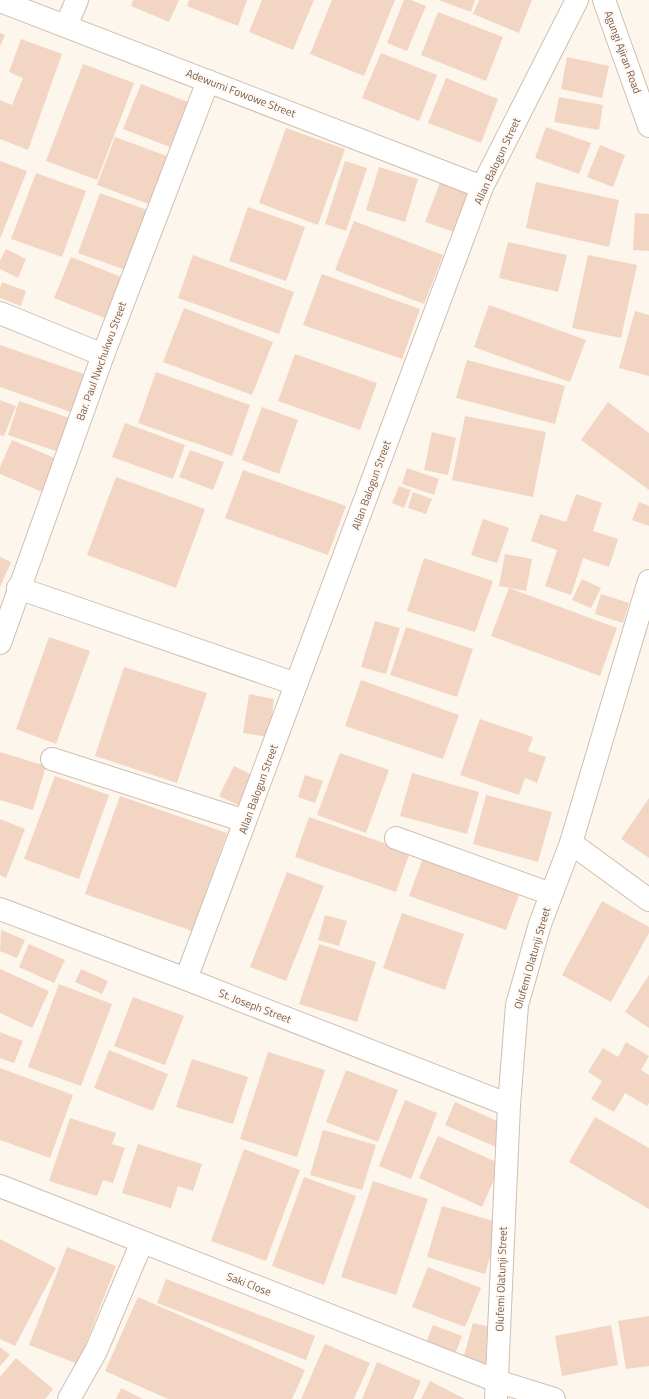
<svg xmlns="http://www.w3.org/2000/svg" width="649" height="1399" font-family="'Titillium Web',sans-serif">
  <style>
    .building { fill: #f3d5c3 }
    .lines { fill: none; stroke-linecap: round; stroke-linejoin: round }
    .minor-casing { stroke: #d1beb0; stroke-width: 24 }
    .minor { stroke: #fff; stroke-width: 22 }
    .labels { text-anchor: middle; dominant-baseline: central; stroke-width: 4; stroke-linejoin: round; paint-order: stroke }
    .street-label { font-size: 11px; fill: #7a5c4d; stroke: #fffaf3 }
  </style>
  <rect width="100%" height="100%" fill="#fdf6ec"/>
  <g class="building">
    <path d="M133,0H179L169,22L131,6Z"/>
    <path d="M189,0H247L238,26L187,6Z"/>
    <path d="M262,0H314L293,50L249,32Z"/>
    <path d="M332,0H395L364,76L310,54Z"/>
    <path d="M404,0H411L426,6L407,51L387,43Z"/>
    <path d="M438,0H475L471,12Z"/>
    <path d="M479,0H532L519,33L473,14Z"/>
    <path d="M438,12L503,37L486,81L421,55Z"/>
    <path d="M0,33L5,35L0,46Z"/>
    <path d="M21,39L62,54L28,150L0,139V100L12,105L23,78L9,72Z"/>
    <path d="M381,53L437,75L419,121L362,98Z"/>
    <path d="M567,57L609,66L602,98L561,89Z"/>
    <path d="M83,64L134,83L97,180L46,161Z"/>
    <path d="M446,78L498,99L481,143L428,123Z"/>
    <path d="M141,84L188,102L170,147L123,129Z"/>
    <path d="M559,97L603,105L599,130L554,122Z"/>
    <path d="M546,127L591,143L579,174L535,158Z"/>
    <path d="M286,128L345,149L318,225L259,203Z"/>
    <path d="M115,137L172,158L154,206L97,185Z"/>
    <path d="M600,145L625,155L613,187L587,177Z"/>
    <path d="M0,161L27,171L0,239Z"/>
    <path d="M345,161L367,168L346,231L325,224Z"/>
    <path d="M379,167L418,179L405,222L366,210Z"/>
    <path d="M36,173L86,191L62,257L11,239Z"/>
    <path d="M441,180L475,192L460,234L425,222Z"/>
    <path d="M536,182L619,200L609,247L526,228Z"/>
    <path d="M100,193L150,211L128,271L78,253Z"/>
    <path d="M248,207L305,227L286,281L229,261Z"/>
    <path d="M635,213L649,214V251L633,250Z"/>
    <path d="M354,221L443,255L424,304L335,270Z"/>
    <path d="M508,242L567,255L558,292L499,278Z"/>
    <path d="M6,249L26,259L18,278L0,269V261Z"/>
    <path d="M193,255L294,292L279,334L178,298Z"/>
    <path d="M588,255L637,265L621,338L572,328Z"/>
    <path d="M71,257L124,278L107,319L54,298Z"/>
    <path d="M322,274L420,309L402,359L303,325Z"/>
    <path d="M2,282L26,291L21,306L0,298V288Z"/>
    <path d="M489,305L586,340L570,382L474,347Z"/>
    <path d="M184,308L273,342L252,395L163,362Z"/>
    <path d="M635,311L649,315V376L619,368Z"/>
    <path d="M0,345L90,376L76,414L0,387Z"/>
    <path d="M295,354L377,383L360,430L278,401Z"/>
    <path d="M467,360L565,386L555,424L456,398Z"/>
    <path d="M156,372L250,405L232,456L138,423Z"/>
    <path d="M0,400L16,406L4,436L0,435Z"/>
    <path d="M19,401L73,419L62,453L8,435Z"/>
    <path d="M608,402L649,433V490L581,440Z"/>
    <path d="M262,407L298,420L279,474L242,460Z"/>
    <path d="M465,416L546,432L533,497L452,480Z"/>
    <path d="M125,423L185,445L173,479L112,457Z"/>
    <path d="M432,432L456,438L448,475L424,470Z"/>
    <path d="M12,440L62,461L47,494L0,474V467Z"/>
    <path d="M190,450L224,462L213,490L179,477Z"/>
    <path d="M407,468L439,479L434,495L402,484Z"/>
    <path d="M243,470L346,506L328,555L225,518Z"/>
    <path d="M116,477L205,509L176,588L87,555Z"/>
    <path d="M399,486L411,490L404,508L392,503Z"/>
    <path d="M413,492L432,499L426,514L408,508Z"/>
    <path d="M576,494L602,503L593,531L618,539L609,567L583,558L571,595L545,586L557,550L531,541L540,514L566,522Z"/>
    <path d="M639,502L649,506V526L632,520Z"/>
    <path d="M483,519L509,528L497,563L471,555Z"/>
    <path d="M505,554L532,559L526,591L499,586Z"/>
    <path d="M0,557L11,562L0,587Z"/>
    <path d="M424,558L493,581L475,632L407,611Z"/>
    <path d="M582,579L601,588L591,608L572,600Z"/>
    <path d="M509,588L617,628L600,676L491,636Z"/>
    <path d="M601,594L629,603L623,623L595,614Z"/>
    <path d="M375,621L400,628L386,674L361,667Z"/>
    <path d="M406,627L473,649L457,697L390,675Z"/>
    <path d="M49,637L90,651L56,744L16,729Z"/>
    <path d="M124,667L207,693L177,783L95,756Z"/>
    <path d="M361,680L459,715L443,759L345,726Z"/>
    <path d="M249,694L274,699L269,737L243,733Z"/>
    <path d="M480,719L533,737L528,751L546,757L537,783L525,778L519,795L460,775Z"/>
    <path d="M0,752L46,766L33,810L0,800Z"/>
    <path d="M340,753L389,770L366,833L317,815Z"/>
    <path d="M234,766L254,776L240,806L219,796Z"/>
    <path d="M412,773L479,792L467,834L400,816Z"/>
    <path d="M305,775L323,781L315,803L298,797Z"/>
    <path d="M55,776L109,795L79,879L24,859Z"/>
    <path d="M486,795L552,812L538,862L473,844Z"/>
    <path d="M120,796L227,833L192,931L85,894Z"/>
    <path d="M649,798V858L621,839Z"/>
    <path d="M309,817L410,852L396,892L295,857Z"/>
    <path d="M0,819L25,829L6,878L0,875Z"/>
    <path d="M424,855L521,890L506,930L409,896Z"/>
    <path d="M287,872L324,886L286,981L250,967Z"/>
    <path d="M602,901L649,927V933L611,1002L562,975Z"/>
    <path d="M402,913L464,934L445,990L383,968Z"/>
    <path d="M325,915L347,921L339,946L318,940Z"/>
    <path d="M1,930L25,940L17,958L0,951Z"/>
    <path d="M29,944L65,960L54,983L19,967Z"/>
    <path d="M319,944L376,962L357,1022L299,1004Z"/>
    <path d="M0,969L49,991L32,1028L0,1013Z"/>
    <path d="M81,969L108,981L102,994L75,982Z"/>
    <path d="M649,975V1028L625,1012Z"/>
    <path d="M59,984L112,1004L81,1086L28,1067Z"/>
    <path d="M133,997L184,1016L165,1065L114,1046Z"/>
    <path d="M0,1032L23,1041L14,1063L0,1058Z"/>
    <path d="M626,1042L649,1056L641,1070L649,1075V1103L647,1106L625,1093L614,1112L591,1099L602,1081L588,1072L603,1048L618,1057Z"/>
    <path d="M109,1050L168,1074L153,1111L94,1088Z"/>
    <path d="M268,1052L325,1070L297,1157L240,1139Z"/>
    <path d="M192,1059L248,1077L233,1124L176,1107Z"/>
    <path d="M0,1068L73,1095L50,1158L0,1140Z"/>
    <path d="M346,1070L398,1090L378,1142L326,1122Z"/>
    <path d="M405,1100L437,1113L411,1179L379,1166Z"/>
    <path d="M455,1102L506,1125L496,1147L445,1125Z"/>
    <path d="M595,1117L649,1148V1209L569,1162Z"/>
    <path d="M70,1118L116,1133L112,1144L125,1148L113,1183L103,1180L97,1196L49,1181Z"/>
    <path d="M323,1130L376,1145L362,1190L310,1175Z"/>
    <path d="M438,1136L501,1164L482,1207L419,1178Z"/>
    <path d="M138,1144L202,1164L193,1191L178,1186L171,1208L122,1193Z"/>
    <path d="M244,1149L300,1170L266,1261L211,1241Z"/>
    <path d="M304,1177L356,1196L324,1285L272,1266Z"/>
    <path d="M373,1181L428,1199L396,1295L341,1277Z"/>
    <path d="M442,1206L500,1223L485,1274L427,1257Z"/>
    <path d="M0,1239L56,1268L15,1346L0,1339Z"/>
    <path d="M67,1247L116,1266L78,1364L29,1345Z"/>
    <path d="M428,1267L481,1288L465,1327L412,1307Z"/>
    <path d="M166,1279L315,1336L306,1360L157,1303Z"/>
    <path d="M138,1297L305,1370L292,1399H168L105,1371Z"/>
    <path d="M649,1316V1366L626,1369L618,1321Z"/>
    <path d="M473,1323L495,1328L485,1365L463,1359Z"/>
    <path d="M433,1325L462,1336L455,1354L426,1343Z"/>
    <path d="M611,1325L618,1365L562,1376L555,1336Z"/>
    <path d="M325,1344L370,1363L354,1399H301Z"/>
    <path d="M0,1347L10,1355L0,1366Z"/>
    <path d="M16,1358L53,1389L45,1399H0V1377Z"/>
    <path d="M377,1362L421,1381L413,1399H362Z"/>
    <path d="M430,1381L465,1399H421Z"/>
    <path d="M121,1388L143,1399H116Z"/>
  </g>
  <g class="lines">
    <g class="minor-casing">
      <g id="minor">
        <path d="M604,0L649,126"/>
        <path d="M0,1L482,187"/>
        <path d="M66,26L77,0"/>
        <path d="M0,313L103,355"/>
        <path d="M18,588L296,684"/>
        <path d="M0,643L103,355L208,81"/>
        <path d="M52,759L245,821"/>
        <path d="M396,838L551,894"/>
        <path d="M571,843L649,900"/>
        <path d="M0,909L186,979L509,1105"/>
        <path d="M186,979L482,187L577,0"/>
        <path d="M0,1186L497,1381L554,1399"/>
        <path d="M69,1399L96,1351L142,1242"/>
        <path d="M496,1399L509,1105L517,1005L540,924L571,843L649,581"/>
      </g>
    </g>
    <use href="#minor" class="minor"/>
  </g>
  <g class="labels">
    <g class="street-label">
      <text transform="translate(623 52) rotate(70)">Agungi Ajiran Road</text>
      <text transform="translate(241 93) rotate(21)">Adewumi Fowowe Street</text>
      <text transform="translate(497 161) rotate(-65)">Allan Balogun Street</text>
      <text transform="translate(101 361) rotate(-70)">Bar. Paul Nwchukwu Street</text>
      <text transform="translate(371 485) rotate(-70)">Allan Balogun Street</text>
      <text transform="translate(258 789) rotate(-70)">Allan Balogun Street</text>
      <text transform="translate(532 958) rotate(-74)">Olufemi Olatunji Street</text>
      <text transform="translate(255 1006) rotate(21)">St. Joseph Street</text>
      <text transform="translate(501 1279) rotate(-88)">Olufemi Olatunji Street</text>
      <text transform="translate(249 1284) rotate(21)">Saki Close</text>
    </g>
  </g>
</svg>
